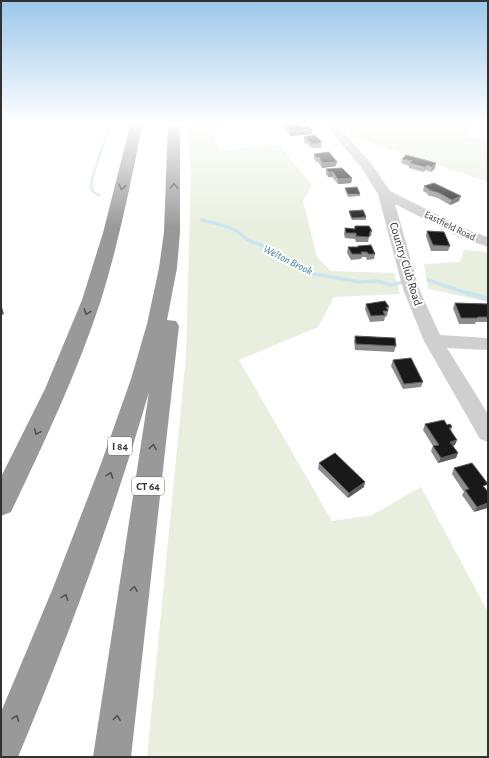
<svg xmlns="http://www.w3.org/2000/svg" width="489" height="758" font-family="'Alegreya Sans',sans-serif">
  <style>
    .green { fill: #e9efdf }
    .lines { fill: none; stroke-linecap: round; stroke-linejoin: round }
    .stream-far2 { stroke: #cbe4f0; stroke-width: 2.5 }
    .stream-far1 { stroke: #cbe4f0; stroke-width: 3.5 }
    .stream { stroke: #cbe4f0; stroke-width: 4.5 }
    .minor { fill: #cfcfcf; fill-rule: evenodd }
    .highway { fill: #999; fill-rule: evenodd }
    .wall { fill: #8c8c8c }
    .shaded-wall { fill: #5e5e5e }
    .building { fill: #191919; stroke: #5e5e5e }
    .oneway { stroke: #515151 }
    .labels { text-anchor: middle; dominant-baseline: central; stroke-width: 4; stroke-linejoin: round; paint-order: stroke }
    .far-street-label { font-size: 10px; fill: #323232; stroke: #fff }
    .far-water-label { font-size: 11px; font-style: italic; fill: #387d9b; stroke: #fff }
    .shield { fill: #fff; stroke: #707070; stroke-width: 1 }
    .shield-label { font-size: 11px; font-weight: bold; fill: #323232 }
    .street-label { font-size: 12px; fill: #323232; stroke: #fff }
  </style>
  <rect width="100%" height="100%" fill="#fff"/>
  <g class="green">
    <path d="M187,122H212L215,141L220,151L252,147L280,146L312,185L303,201L317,257L331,271L394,273L400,294L334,297L318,327L239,360L332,521L372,515L421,487L488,612V757H147L186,356L191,171Z"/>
    <path d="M340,122H478L463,136L488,140V182L359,139Z"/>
    <path d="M464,250L488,252V302L428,289L424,264L460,262Z"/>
  </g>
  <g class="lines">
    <path class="stream-far2" d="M99,195L93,192L91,186L92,178L111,122"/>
    <g class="stream-far1">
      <path d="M202,220L222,225L237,231L248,240L261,245L314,274L361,282L377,281L391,285L403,282"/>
      <path d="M428,280L469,294"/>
    </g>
    <path class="stream" d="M467,293L488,299"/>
    <path class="minor" d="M323,122H334L370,162L390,191L470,231L488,237V247L460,237L395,204L419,289L440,335L488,338V350L447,348L488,414V442L480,439L424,341L403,289L378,194L361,167Z"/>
    <g class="highway">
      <path d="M131,122H143C131,182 119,242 101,300C77,373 44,443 11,512L1,516V477L45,389L82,300L103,233Z"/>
      <path d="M168,122H180V232L177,268L167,320L176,321L179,326L131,757H93L149,392C113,516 68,638 18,757H1V712L53,588L102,461L131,379L147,324L159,268L164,232Z"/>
    </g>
  </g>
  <g class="wall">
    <path d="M284,124L300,127L312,134L290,136L284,128Z"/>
    <path d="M304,137L321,141V148H312L304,142Z"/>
    <path d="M314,154L336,166L322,168L318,162H316L314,159Z"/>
    <path d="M402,159L436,163L435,168L431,172L425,170L424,172L409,168V166L401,163Z"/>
    <path d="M326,169L352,178L351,183L338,184L332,177H328L326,174Z"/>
    <path d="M424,186L459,201L450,205L438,198L427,195L428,194L423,191Z"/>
    <path d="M345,188L360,194V196L348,197L345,190Z"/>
    <path d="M349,211L366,217V220H352L349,213Z"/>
    <path d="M355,226L372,231L371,236H369L368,242H356L355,239L345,238L344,234L345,228L354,229Z"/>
    <path d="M427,231L450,246L448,251H431L426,236Z"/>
    <path d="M358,246L375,254L374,259L367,260L366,257H362L361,259L351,260L347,253L348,247H357Z"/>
    <path d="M455,303L488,304V322H476L475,324H459L453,308Z"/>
    <path d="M366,304L389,307L387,316L385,317L384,321L370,322L365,309Z"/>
    <path d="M355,336L396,346L394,352L355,350L354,341Z"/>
    <path d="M393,360L423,382L421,387L403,389L391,366Z"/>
    <path d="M425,424L447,425L452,427L451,431L455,445L453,446L456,458L438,463L431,451L433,446L423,430Z"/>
    <path d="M319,463L364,487L348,498L318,469Z"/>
    <path d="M454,468L485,488L488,492L474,512L462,495L464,492L452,474Z"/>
  </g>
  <g class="shaded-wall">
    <path d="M219,123H224V125L219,126Z"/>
    <path d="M312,129V134L290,136L291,131Z"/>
    <path d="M337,162L336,166L322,168V163Z"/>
    <path d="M436,163L435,168L431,172L432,167Z"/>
    <path d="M427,165L425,170L424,172L425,167Z"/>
    <path d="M329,172H333L332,177H328Z"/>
    <path d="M352,178L351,183L338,184V179Z"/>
    <path d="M461,196L459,201L450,205L452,200Z"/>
    <path d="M1,304L4,314L1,315Z"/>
    <path d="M457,440L455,445L448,447L450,442Z"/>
    <path d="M458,453L456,458L438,463L441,458Z"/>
    <path d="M365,482L364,487L348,498L349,493Z"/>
    <path d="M488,503V508L474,512L477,507Z"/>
  </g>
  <g class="building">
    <path d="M218,122H223L224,123H219Z"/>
    <path d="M296,122L300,127L309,126L312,129L291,131L284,124Z"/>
    <path d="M315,135L321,141V143L312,144L304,137Z"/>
    <path d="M329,152L337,162L322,163L319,157H316L314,154Z"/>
    <path d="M406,155L436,163L432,167L427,165L425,167L410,163L412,161L402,159Z"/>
    <path d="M342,168L352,178L338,179L333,172H329L326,169Z"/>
    <path d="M434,183L461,196L452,200L439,193L429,190H430L424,186Z"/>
    <path d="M357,187L360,194H348L345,188Z"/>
    <path d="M363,210L366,217L352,218L349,211Z"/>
    <path d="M355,226H369L372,231H370L369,237L356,236V233H346L345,228L355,229Z"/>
    <path d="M427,231L444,232L450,246L433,245Z"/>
    <path d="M371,245L375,254H368L367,252H361L362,254H352L348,247H358V246Z"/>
    <path d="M385,301L389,307H386L388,311H383L385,315L371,316L366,304Z"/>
    <path d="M455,303L488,304V317H478L477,318H461Z"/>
    <path d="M355,336L395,338L396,346L356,344Z"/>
    <path d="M411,358L423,382L404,384L393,360Z"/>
    <path d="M444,420L447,425L450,424L452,427L449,428L457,440L450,442L458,453L441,458L433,446L439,445L425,424Z"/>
    <path d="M335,453L365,482L349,493L319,463Z"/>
    <path d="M472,463L488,484L483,486L488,492V503L477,507L465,490L469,489L454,468Z"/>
  </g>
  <defs><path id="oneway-chevron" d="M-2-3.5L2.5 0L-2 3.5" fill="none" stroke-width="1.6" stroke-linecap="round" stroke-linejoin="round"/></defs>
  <g class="oneway">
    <use href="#oneway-chevron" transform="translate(174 186) rotate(-89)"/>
    <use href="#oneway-chevron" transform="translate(122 187) rotate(103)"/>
    <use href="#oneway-chevron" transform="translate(87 312) rotate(110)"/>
    <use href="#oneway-chevron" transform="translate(37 432) rotate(114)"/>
    <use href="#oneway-chevron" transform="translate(153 447) rotate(-82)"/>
    <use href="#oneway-chevron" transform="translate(110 475) rotate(-70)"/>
    <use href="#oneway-chevron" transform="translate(134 589) rotate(-82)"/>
    <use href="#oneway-chevron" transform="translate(65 597) rotate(-69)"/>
    <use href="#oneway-chevron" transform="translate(16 718) rotate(-68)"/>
    <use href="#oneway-chevron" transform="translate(117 718) rotate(-82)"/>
  </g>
  <linearGradient id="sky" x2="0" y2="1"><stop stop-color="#9cc7eb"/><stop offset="0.54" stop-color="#fff"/><stop offset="1" stop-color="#fff" stop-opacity="0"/></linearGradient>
  <rect width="489" height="228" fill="url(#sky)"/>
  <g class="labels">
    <g class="far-street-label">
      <text transform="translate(450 226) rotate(26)">Eastfield Road</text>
    </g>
    <g class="far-water-label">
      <text transform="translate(288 260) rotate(27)">Welton Brook</text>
    </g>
    <g class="shield">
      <rect x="108" y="437" width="24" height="18" rx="3"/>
      <rect x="132" y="477" width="32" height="18" rx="3"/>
    </g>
    <g class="shield-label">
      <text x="120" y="446">I 84</text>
      <text x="148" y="486">CT 64</text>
    </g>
    <g class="street-label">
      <text transform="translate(406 264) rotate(73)">Country Club Road</text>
    </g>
  </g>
  <rect width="489" height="758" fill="none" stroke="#323232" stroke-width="4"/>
</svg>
